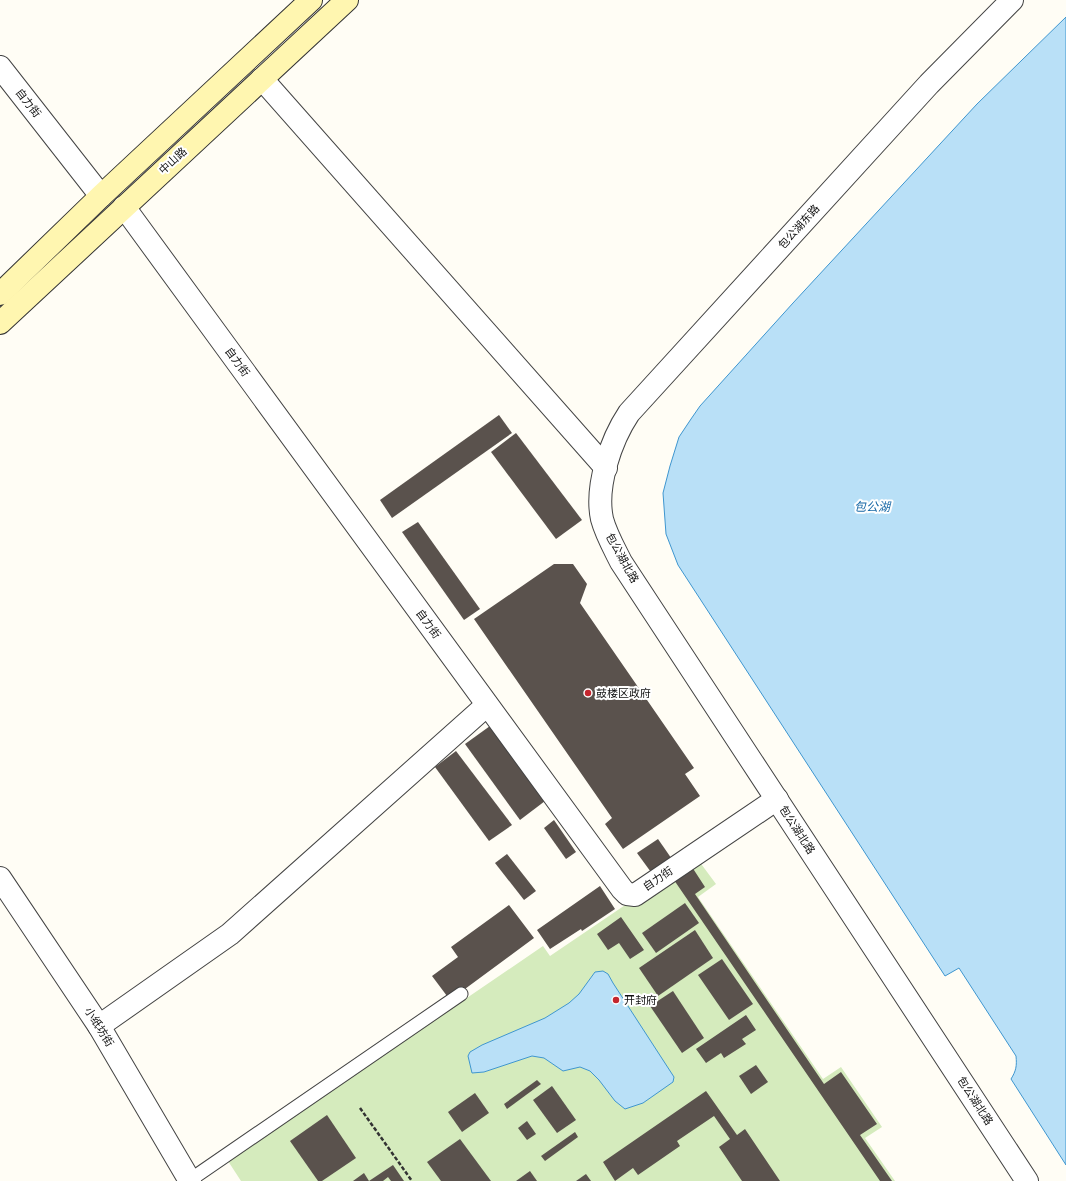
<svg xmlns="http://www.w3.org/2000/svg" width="1066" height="1181" font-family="'Source Serif 4','Noto Sans SC',serif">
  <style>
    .green { fill: #d5ebbd }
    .water { fill: #b9e0f7; stroke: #3f96cf }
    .building { fill: #5a524d }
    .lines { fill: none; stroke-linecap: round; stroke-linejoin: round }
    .lane-casing { stroke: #444; stroke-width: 15 }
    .street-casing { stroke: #444; stroke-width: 24 }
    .secondary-casing { stroke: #333; stroke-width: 24 }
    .path { stroke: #333; stroke-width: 2.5; stroke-dasharray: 4 2; stroke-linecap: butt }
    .lane { stroke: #fff; stroke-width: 13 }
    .street { stroke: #fff; stroke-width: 22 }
    .secondary { stroke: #fff6b0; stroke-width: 22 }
    .poi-dot { fill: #c4262e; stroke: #fff; stroke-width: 1.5 }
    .labels { text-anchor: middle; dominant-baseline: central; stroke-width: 4; stroke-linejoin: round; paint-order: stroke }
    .street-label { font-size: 11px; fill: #111; stroke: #fff }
    .poi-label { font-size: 11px; fill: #111; stroke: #fff; text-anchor: start }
    .water-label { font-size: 12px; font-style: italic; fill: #1768a6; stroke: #fff }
  </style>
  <rect width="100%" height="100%" fill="#fffdf5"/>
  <path class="green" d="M696,857L716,884L698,897L823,1079L841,1067L882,1127L865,1138L895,1181H241L228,1161L543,946L550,956Z"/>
  <g class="water">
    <path d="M1066,17V1165L1011,1079C1016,1071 1017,1066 1016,1056L959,968L945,976L678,565L666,534L663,493L670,466L679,437L691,419L700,406L793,303L977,104Z"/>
    <path d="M603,971L608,974L613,983L674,1077L673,1082L643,1103L625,1109L615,1101L599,1080L590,1071L580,1067L563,1071L544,1058L532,1056L484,1072L472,1073L468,1056L470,1052L482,1045L545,1018L569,1003L579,994L595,972Z"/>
  </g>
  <g class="building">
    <path d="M499,415L512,433L392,518L380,500Z"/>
    <path d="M516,433L582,520L556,539L491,452Z"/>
    <path d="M418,522L480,609L464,620L402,532Z"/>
    <path d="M554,564H573L587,584L580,603L694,768L685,774L700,796L623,849L605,824L612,818L474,619Z"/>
    <path d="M490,726L545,801L520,820L465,744Z"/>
    <path d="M456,751L512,825L489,841L435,767Z"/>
    <path d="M554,820L576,852L566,859L544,828Z"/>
    <path d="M658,839L676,865L656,879L637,853Z"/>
    <path d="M507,854L536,891L524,900L495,863Z"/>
    <path d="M692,867L705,887L695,894L824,1084L841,1072L877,1124L860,1135L892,1181H880L674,880Z"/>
    <path d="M600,886L615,909L582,931L581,929L550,949L537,930Z"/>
    <path d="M685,903L699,923L656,953L642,933Z"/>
    <path d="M509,905L534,938L450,1000L432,976L458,957L451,947Z"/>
    <path d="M621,917L644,950L630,959L619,943L608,950L597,934Z"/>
    <path d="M695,930L713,958L658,996L639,968Z"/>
    <path d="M722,959L753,1004L729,1020L698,975Z"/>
    <path d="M673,991L704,1038L682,1053L650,1006Z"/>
    <path d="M746,1015L756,1030L742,1039L746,1044L724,1058L721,1053L706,1063L696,1049Z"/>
    <path d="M756,1065L768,1082L751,1094L739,1076Z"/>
    <path d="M537,1080L541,1084L507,1109L504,1104Z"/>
    <path d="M552,1086L576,1120L557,1133L533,1100Z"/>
    <path d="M706,1091L737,1135L745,1129L780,1181H742L719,1147L730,1139L714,1116L677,1141L680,1146L638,1175L633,1168L615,1181L603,1162Z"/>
    <path d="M475,1093L489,1113L462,1132L448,1112Z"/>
    <path d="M327,1115L356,1158L322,1181H318L290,1141Z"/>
    <path d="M527,1121L536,1134L527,1140L518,1128Z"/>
    <path d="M575,1132L578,1137L545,1161L541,1156Z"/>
    <path d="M460,1139L491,1181H441L427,1162Z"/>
    <path d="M393,1165L404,1181H391L388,1177L383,1181H353L364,1173L369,1181Z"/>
    <path d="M530,1171L537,1181H516Z"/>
    <path d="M586,1174L591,1181H576Z"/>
  </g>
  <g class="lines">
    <g class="lane-casing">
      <path id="lane" d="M190,1180L461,994"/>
    </g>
    <g class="street-casing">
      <g id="street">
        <path d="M1012,0L929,84L629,413C611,440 595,486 602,519C606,534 614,548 621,562L1027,1181"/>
        <path d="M0,67L101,196"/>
        <path d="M262,79L606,468"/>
        <path d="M124,207L622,889L627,894L635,895L777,799"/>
        <path d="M0,878L99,1026L190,1181"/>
        <path d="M99,1026L230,934L487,705"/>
      </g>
    </g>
    <g class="secondary-casing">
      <g id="secondary">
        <path d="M0,294L101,196L311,0"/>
        <path d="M0,323L347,0"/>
      </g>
    </g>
    <path class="path" d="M360,1108L412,1181"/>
    <use href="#lane" class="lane"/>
    <use href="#street" class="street"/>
    <use href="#secondary" class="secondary"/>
  </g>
  <g class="poi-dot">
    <circle cx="588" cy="693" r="4"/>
    <circle cx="616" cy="1000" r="4"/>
  </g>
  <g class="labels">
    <g class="street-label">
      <text transform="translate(28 103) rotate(52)">自力街</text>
      <text transform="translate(173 161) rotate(-43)">中山路</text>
      <text transform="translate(799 227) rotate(-48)">包公湖东路</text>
      <text transform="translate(237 362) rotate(54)">自力街</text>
      <text transform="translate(622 558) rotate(61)">包公湖北路</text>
      <text transform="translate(428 624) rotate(54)">自力街</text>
      <text transform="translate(797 830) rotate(57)">包公湖北路</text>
      <text transform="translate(658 879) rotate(-34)">自力街</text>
      <text transform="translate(99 1027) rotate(58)">小纸坊街</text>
      <text transform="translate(975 1101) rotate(57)">包公湖北路</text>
    </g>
    <g class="poi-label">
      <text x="596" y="693">鼓楼区政府</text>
      <text x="624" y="1000">开封府</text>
    </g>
    <g class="water-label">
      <text x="872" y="507">包公湖</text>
    </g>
  </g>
</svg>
